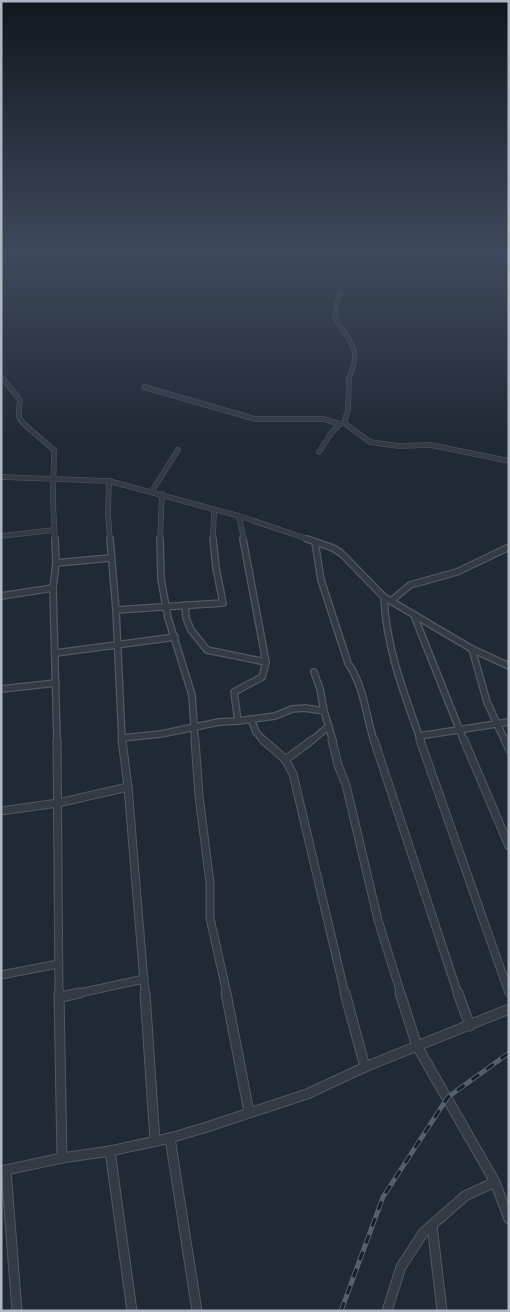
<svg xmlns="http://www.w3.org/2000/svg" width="510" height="1312" font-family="Roboto,sans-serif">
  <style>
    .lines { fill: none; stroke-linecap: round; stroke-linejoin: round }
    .street-far4-casing { stroke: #525963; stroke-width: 5 }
    .street-far3-casing { stroke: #525963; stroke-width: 5.5 }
    .street-far2-casing { stroke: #525963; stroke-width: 8 }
    .street-far1-casing { stroke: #525963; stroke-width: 9 }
    .street-casing { stroke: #525963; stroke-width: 11 }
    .street-far4 { stroke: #343b45; stroke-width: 4 }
    .street-far3 { stroke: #343b45; stroke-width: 4.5 }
    .street-far2 { stroke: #343b45; stroke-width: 5.5 }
    .street-far1 { stroke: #343b45; stroke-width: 7 }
    .street { stroke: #343b45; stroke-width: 9 }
    .rail-casing { stroke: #565f6c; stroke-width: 5 }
    .rail { stroke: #1a202a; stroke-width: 3; stroke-dasharray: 9; stroke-linecap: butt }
  </style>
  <rect width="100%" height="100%" fill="#212935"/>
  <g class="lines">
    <g class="street-far4-casing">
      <g id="street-far4">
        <path d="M341,292C325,327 345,323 354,350C357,360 351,372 348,381"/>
        <path d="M1,377L5,381"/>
      </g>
    </g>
    <g class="street-far3-casing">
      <g id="street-far3">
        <path d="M4,380L20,400C20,405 18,411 19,417C20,423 47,443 54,450L53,502L55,540"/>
        <path d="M349,380L348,410L344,423L370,442L398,446L431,445L509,461"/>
        <path d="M144,387L255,419H323L340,424L344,423"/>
        <path d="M319,452L332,432L340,424"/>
        <path d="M1,477L109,481L239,516L311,540"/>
        <path d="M109,481L108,514L110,540"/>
        <path d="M152,491L178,450"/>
        <path d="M239,516L244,540"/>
        <path d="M1,536L54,530"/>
        <path d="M160,540L162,494"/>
        <path d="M213,540L214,510"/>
      </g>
    </g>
    <g class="street-far2-casing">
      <g id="street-far2">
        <path d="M55,539L56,563L53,588L57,741"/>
        <path d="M110,539L116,610L122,741"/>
        <path d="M160,539L161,579L168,618L192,695L195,741"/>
        <path d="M243,539L266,662L262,677L234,692L238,721L275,716L292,709L305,708L324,711L333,741"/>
        <path d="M307,539L333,548L341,553L384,597L472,649L509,666"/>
        <path d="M315,542L321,580L348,663C365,689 365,713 374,741"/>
        <path d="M56,563L110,558"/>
        <path d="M1,596L53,588"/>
        <path d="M384,597C386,648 404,693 421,741"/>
        <path d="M391,601L410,585L457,572L509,547"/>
        <path d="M185,605L186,618L191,630L207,650L266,662"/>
        <path d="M116,610L223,603L216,568L213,539"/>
        <path d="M415,618L464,741"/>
        <path d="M472,649L487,702L505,741"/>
        <path d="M56,653L175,637"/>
        <path d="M314,672L320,689L324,711"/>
        <path d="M1,689L56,683"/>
        <path d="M251,719L256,732L264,741"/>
        <path d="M419,736L509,722"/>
        <path d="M122,738L161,734L219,722L238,721"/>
        <path d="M311,741L329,726"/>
      </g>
    </g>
    <g class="street-far1-casing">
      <g id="street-far1">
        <path d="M57,740L59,994"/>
        <path d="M122,740L128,787L145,994"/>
        <path d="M195,740L199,796L210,883V918L227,994"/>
        <path d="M263,740L285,759L293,774L345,994"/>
        <path d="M332,740L338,765L346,785L378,920L401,994"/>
        <path d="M374,740L458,994"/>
        <path d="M420,740L509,993"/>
        <path d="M464,740L509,846"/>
        <path d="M505,740L509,749"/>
        <path d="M285,760L312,740"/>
        <path d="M1,811L58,803L128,787"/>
        <path d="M1,975L58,964"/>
        <path d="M75,994L144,979"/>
      </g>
    </g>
    <g class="street-casing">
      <g id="street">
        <path d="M59,993L62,1158"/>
        <path d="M145,993L155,1141"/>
        <path d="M226,993L249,1112"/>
        <path d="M345,993L365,1067"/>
        <path d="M400,993L417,1046L495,1182L509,1219"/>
        <path d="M458,993L470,1026"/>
        <path d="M60,997L80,993"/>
        <path d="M170,1138L197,1311"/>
        <path d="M110,1151L132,1311"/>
        <path d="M6,1170L17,1311"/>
        <path d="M1,1171L62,1158L110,1151L170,1138L207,1127L307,1094L365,1067L509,1009"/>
        <path d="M432,1225L442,1311"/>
        <path d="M387,1311L401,1267L423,1233L465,1196L495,1182"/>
      </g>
    </g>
    <use href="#street-far4" class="street-far4"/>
    <use href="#street-far3" class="street-far3"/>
    <use href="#street-far2" class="street-far2"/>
    <use href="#street-far1" class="street-far1"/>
    <use href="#street" class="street"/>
    <g class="rail-casing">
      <path id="rail" d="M341,1311L383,1197L448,1097L509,1053"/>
    </g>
    <use href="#rail" class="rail"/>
  </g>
  <linearGradient id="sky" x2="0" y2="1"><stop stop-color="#12171d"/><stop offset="0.58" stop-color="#3d495c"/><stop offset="1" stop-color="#3d495c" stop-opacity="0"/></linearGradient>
  <rect width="510" height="438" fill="url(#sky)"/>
  <rect width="510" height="1312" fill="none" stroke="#aeb6c2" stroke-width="5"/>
</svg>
